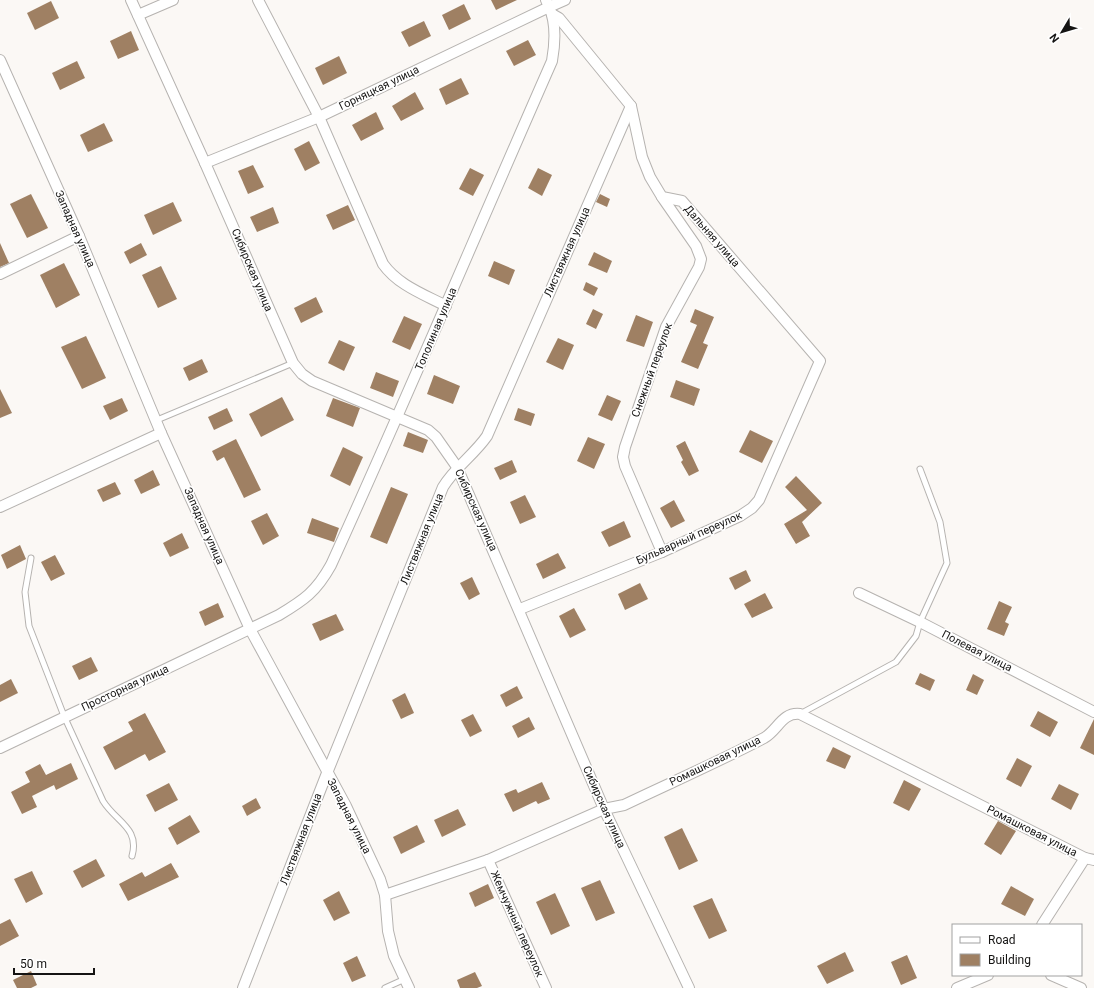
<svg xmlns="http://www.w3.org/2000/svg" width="1094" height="988" font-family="Roboto,sans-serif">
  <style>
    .building { fill: #9f8063 }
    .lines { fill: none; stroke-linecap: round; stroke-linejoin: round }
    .service-casing { stroke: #b6b3b0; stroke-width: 7 }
    .minor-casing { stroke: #b6b3b0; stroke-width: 12 }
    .service { stroke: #fff; stroke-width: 5 }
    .minor { stroke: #fff; stroke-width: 10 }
    .labels { text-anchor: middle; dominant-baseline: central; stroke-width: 3.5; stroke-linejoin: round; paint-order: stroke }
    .street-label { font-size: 11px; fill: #151413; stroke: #fff }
  </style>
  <rect width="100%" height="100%" fill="#fbf8f5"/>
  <g class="building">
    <path d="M491,0H517L496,10Z"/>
    <path d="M51,1L59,18L35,30L27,13Z"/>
    <path d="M464,4L471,19L449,30L442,15Z"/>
    <path d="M424,21L431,36L409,47L401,32Z"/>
    <path d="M131,31L139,50L118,59L110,41Z"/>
    <path d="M528,40L536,55L514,66L506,51Z"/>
    <path d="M339,56L347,73L323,85L315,68Z"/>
    <path d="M77,61L85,78L60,90L52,73Z"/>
    <path d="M461,78L469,94L446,105L439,89Z"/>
    <path d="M415,92L424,109L401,121L392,106Z"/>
    <path d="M376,112L384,129L361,141L352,125Z"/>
    <path d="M104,123L113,141L88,152L80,135Z"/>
    <path d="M309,141L320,163L305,171L294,149Z"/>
    <path d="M253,165L264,187L248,194L238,171Z"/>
    <path d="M470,168L484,175L473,196L459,189Z"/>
    <path d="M538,168L552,175L542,196L528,188Z"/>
    <path d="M31,194L48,228L27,238L10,204Z"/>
    <path d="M600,194L610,199L607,207L596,202Z"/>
    <path d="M173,202L182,221L153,235L144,215Z"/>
    <path d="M348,205L355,220L333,230L326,215Z"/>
    <path d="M273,207L279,223L257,232L250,217Z"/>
    <path d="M0,243L9,263L0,267Z"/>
    <path d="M141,243L147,255L130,264L124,252Z"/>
    <path d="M594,252L612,261L607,273L588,265Z"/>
    <path d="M494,261L515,270L509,285L488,276Z"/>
    <path d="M64,263L80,295L56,308L40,275Z"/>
    <path d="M161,266L177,299L158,308L142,275Z"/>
    <path d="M586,282L598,288L594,296L583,290Z"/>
    <path d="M316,297L323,312L301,323L294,308Z"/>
    <path d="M593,309L603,314L596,329L586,324Z"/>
    <path d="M695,309L714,317L703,343L708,345L698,369L681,362L697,325L690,322Z"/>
    <path d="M636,315L653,322L644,347L626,341Z"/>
    <path d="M404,316L422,324L410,350L392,342Z"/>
    <path d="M86,336L106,378L82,389L61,347Z"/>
    <path d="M558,338L574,345L563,370L546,362Z"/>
    <path d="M339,340L355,347L344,371L328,363Z"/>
    <path d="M202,359L208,372L189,381L183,368Z"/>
    <path d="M376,372L399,381L393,397L370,388Z"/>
    <path d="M434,375L460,386L453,404L427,394Z"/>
    <path d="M676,380L700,389L694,406L670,397Z"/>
    <path d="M0,389L12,413L0,418Z"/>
    <path d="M607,395L621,401L612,421L598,415Z"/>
    <path d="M282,397L294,420L261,437L249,414Z"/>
    <path d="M122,398L128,411L110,420L103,406Z"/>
    <path d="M333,398L360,408L353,427L326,416Z"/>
    <path d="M227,408L233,421L214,430L208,417Z"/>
    <path d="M518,408L535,414L531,426L514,420Z"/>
    <path d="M750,430L773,441L762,463L739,452Z"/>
    <path d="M408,432L428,440L423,453L403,446Z"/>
    <path d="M588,437L605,444L594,469L577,461Z"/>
    <path d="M236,439L261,490L244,498L224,457L217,461L212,451Z"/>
    <path d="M685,441L699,471L689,476L681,462L683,460L676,446Z"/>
    <path d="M343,447L363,457L350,486L330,476Z"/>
    <path d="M512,460L517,472L500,480L494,468Z"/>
    <path d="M153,470L160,485L141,494L134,480Z"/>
    <path d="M796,476L822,503L802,522L810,536L796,544L784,524L807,510L785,487Z"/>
    <path d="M115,482L121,494L103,502L97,490Z"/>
    <path d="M391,487L408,494L387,544L370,537Z"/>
    <path d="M525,495L536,517L520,524L510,502Z"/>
    <path d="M674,500L685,521L671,528L660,508Z"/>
    <path d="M267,513L279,536L263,545L251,521Z"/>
    <path d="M312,518L339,528L334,542L307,533Z"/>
    <path d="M624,521L631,537L609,547L601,532Z"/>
    <path d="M182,533L189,548L170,557L163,543Z"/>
    <path d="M20,545L26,559L7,569L1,555Z"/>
    <path d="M558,553L566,568L543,579L536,564Z"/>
    <path d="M55,555L65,574L51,581L41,562Z"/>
    <path d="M746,570L751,581L735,590L729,578Z"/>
    <path d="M472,577L480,594L469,600L460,583Z"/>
    <path d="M640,583L648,599L625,610L618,594Z"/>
    <path d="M765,593L773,608L752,618L744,604Z"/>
    <path d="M999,601L1012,607L1005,622L1009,624L1004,636L987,629Z"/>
    <path d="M218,603L224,617L205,626L199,612Z"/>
    <path d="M574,608L586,630L570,638L559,616Z"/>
    <path d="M336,614L344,630L320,641L312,624Z"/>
    <path d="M91,657L98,671L79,680L72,666Z"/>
    <path d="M920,673L935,680L930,691L915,684Z"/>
    <path d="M973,674L984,680L977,695L966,690Z"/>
    <path d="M11,679L18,693L0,702V685Z"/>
    <path d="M517,686L523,698L506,707L500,695Z"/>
    <path d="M405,693L414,713L401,719L392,700Z"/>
    <path d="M1038,711L1058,722L1050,737L1030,726Z"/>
    <path d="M145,713L166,752L149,761L145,754L115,770L103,747L133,731L128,722Z"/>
    <path d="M473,714L482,731L470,737L461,720Z"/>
    <path d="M529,717L535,729L518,738L512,726Z"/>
    <path d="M1094,719V755L1080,748Z"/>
    <path d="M833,747L851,756L845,769L826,761Z"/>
    <path d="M1017,758L1032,766L1021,787L1006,779Z"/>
    <path d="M71,763L78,779L56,790L54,785L32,796L37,807L22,814L11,792L30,782L25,772L40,764L46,775Z"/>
    <path d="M904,780L921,789L909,811L893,803Z"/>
    <path d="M542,782L550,799L538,804L536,801L513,812L504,794L516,789L518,793Z"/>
    <path d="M169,783L178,800L155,812L146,795Z"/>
    <path d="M1059,784L1079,794L1071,810L1051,799Z"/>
    <path d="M256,798L261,808L247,816L242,806Z"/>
    <path d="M458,809L466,825L442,837L434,820Z"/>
    <path d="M190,815L200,832L177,845L168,828Z"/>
    <path d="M998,821L1016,831L1001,855L984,844Z"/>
    <path d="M417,825L425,842L401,854L393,837Z"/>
    <path d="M682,828L698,861L679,870L664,837Z"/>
    <path d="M96,859L105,876L82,888L73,871Z"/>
    <path d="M171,863L179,877L128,901L119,884L142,872L145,877Z"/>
    <path d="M32,871L43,894L26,903L14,879Z"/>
    <path d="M600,880L615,913L596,921L581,888Z"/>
    <path d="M488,884L494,898L475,907L469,893Z"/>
    <path d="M1011,886L1034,899L1025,916L1001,904Z"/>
    <path d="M339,891L350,913L334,921L323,900Z"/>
    <path d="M555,893L570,926L551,935L536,902Z"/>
    <path d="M712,898L727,931L709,939L693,906Z"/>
    <path d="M10,919L19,936L0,946V924Z"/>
    <path d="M845,952L854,971L827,984L817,966Z"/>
    <path d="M907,955L917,978L901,985L891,962Z"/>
    <path d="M357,956L366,976L352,982L343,963Z"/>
    <path d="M31,971L37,985L31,988H17L13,980Z"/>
    <path d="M475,972L482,986L477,988H460L457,980Z"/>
  </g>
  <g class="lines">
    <g class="service-casing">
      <g id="service">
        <path d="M157,420L293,363"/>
        <path d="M31,558L25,592L29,626L64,716L103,801C116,822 140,828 132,856"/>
        <path d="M800,714L896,662L916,636L920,622L947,563L940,522L920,469"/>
        <path d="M385,988L405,979"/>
      </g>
    </g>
    <g class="minor-casing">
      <g id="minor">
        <path d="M131,0L205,163L293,363L302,374L312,381L428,430L436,437L457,467L604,809L689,988"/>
        <path d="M258,0L319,117L383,264C398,285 423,294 446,306"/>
        <path d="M138,15L173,0"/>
        <path d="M0,60L79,236L161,433L250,629L346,806L380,879L385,895L388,931L394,956L409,988"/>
        <path d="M205,163L319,117L549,7L546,0"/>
        <path d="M0,274L79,236"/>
        <path d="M0,507L161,433"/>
        <path d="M662,552L625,466L623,457L625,447L666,327L699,267L701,259L696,246L662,197"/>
        <path d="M859,593L920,622L1094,712"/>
        <path d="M520,609L662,552L740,516L752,508L759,500L820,361L682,201L662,197L650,177L642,157L631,106L559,18L552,14"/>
        <path d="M0,748L279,615C304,600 316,592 331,565C407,398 478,229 552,61C555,44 556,22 549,7L565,0"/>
        <path d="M488,860L546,988"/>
        <path d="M385,895L488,860L604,809L624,805C670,783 718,762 764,738C778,730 782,712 800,714L1085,858L1094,860"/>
        <path d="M1042,925L1085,858"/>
        <path d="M1051,975L1081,988"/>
        <path d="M243,988L327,773L443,487C455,467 474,455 487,436L631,106"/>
        <path d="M957,988L988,975"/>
      </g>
    </g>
    <use href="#service" class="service"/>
    <use href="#minor" class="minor"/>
  </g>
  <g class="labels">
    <g class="street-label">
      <text transform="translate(379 88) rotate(-26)">Горняцкая улица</text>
      <text transform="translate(75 229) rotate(66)">Западная улица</text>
      <text transform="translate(712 236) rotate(49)">Дальняя улица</text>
      <text transform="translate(567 252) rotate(-66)">Листвяжная улица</text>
      <text transform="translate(252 270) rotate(67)">Сибирская улица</text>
      <text transform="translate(436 329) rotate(-67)">Тополиная улица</text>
      <text transform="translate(652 370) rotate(-70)">Снежный переулок</text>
      <text transform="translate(476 510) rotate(66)">Сибирская улица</text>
      <text transform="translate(204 526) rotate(66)">Западная улица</text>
      <text transform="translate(689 538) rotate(-24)">Бульварный переулок</text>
      <text transform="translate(422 539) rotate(-68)">Листвяжная улица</text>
      <text transform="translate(977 651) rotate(27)">Полевая улица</text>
      <text transform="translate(125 688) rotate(-25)">Просторная улица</text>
      <text transform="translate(715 761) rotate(-26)">Ромашковая улица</text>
      <text transform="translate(604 807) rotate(66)">Сибирская улица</text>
      <text transform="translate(349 816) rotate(63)">Западная улица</text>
      <text transform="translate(1032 831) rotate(27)">Ромашковая улица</text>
      <text transform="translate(301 839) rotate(-69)">Листвяжная улица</text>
      <text transform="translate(517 924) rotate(66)">Жемчужный переулок</text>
    </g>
  </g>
  <rect x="952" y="924" width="130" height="52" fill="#ffffff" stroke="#a1a1a1"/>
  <rect x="960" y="937" width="20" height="6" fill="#ffffff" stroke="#a1a1a1"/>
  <text x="988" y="944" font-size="12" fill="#151413">Road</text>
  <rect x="960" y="954" width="20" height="12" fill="#9f8063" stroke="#a1a1a1"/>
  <text x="988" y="964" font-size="12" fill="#151413">Building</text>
  <g transform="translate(1062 32) rotate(232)" stroke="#ffffff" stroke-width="3" paint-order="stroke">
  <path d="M0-3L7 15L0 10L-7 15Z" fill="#151413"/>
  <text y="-6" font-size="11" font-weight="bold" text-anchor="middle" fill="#151413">N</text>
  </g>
  <path d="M14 968v6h80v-6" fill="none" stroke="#151413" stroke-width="2"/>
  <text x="20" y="968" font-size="12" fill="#151413" stroke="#ffffff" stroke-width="3" paint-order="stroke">50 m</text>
</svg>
